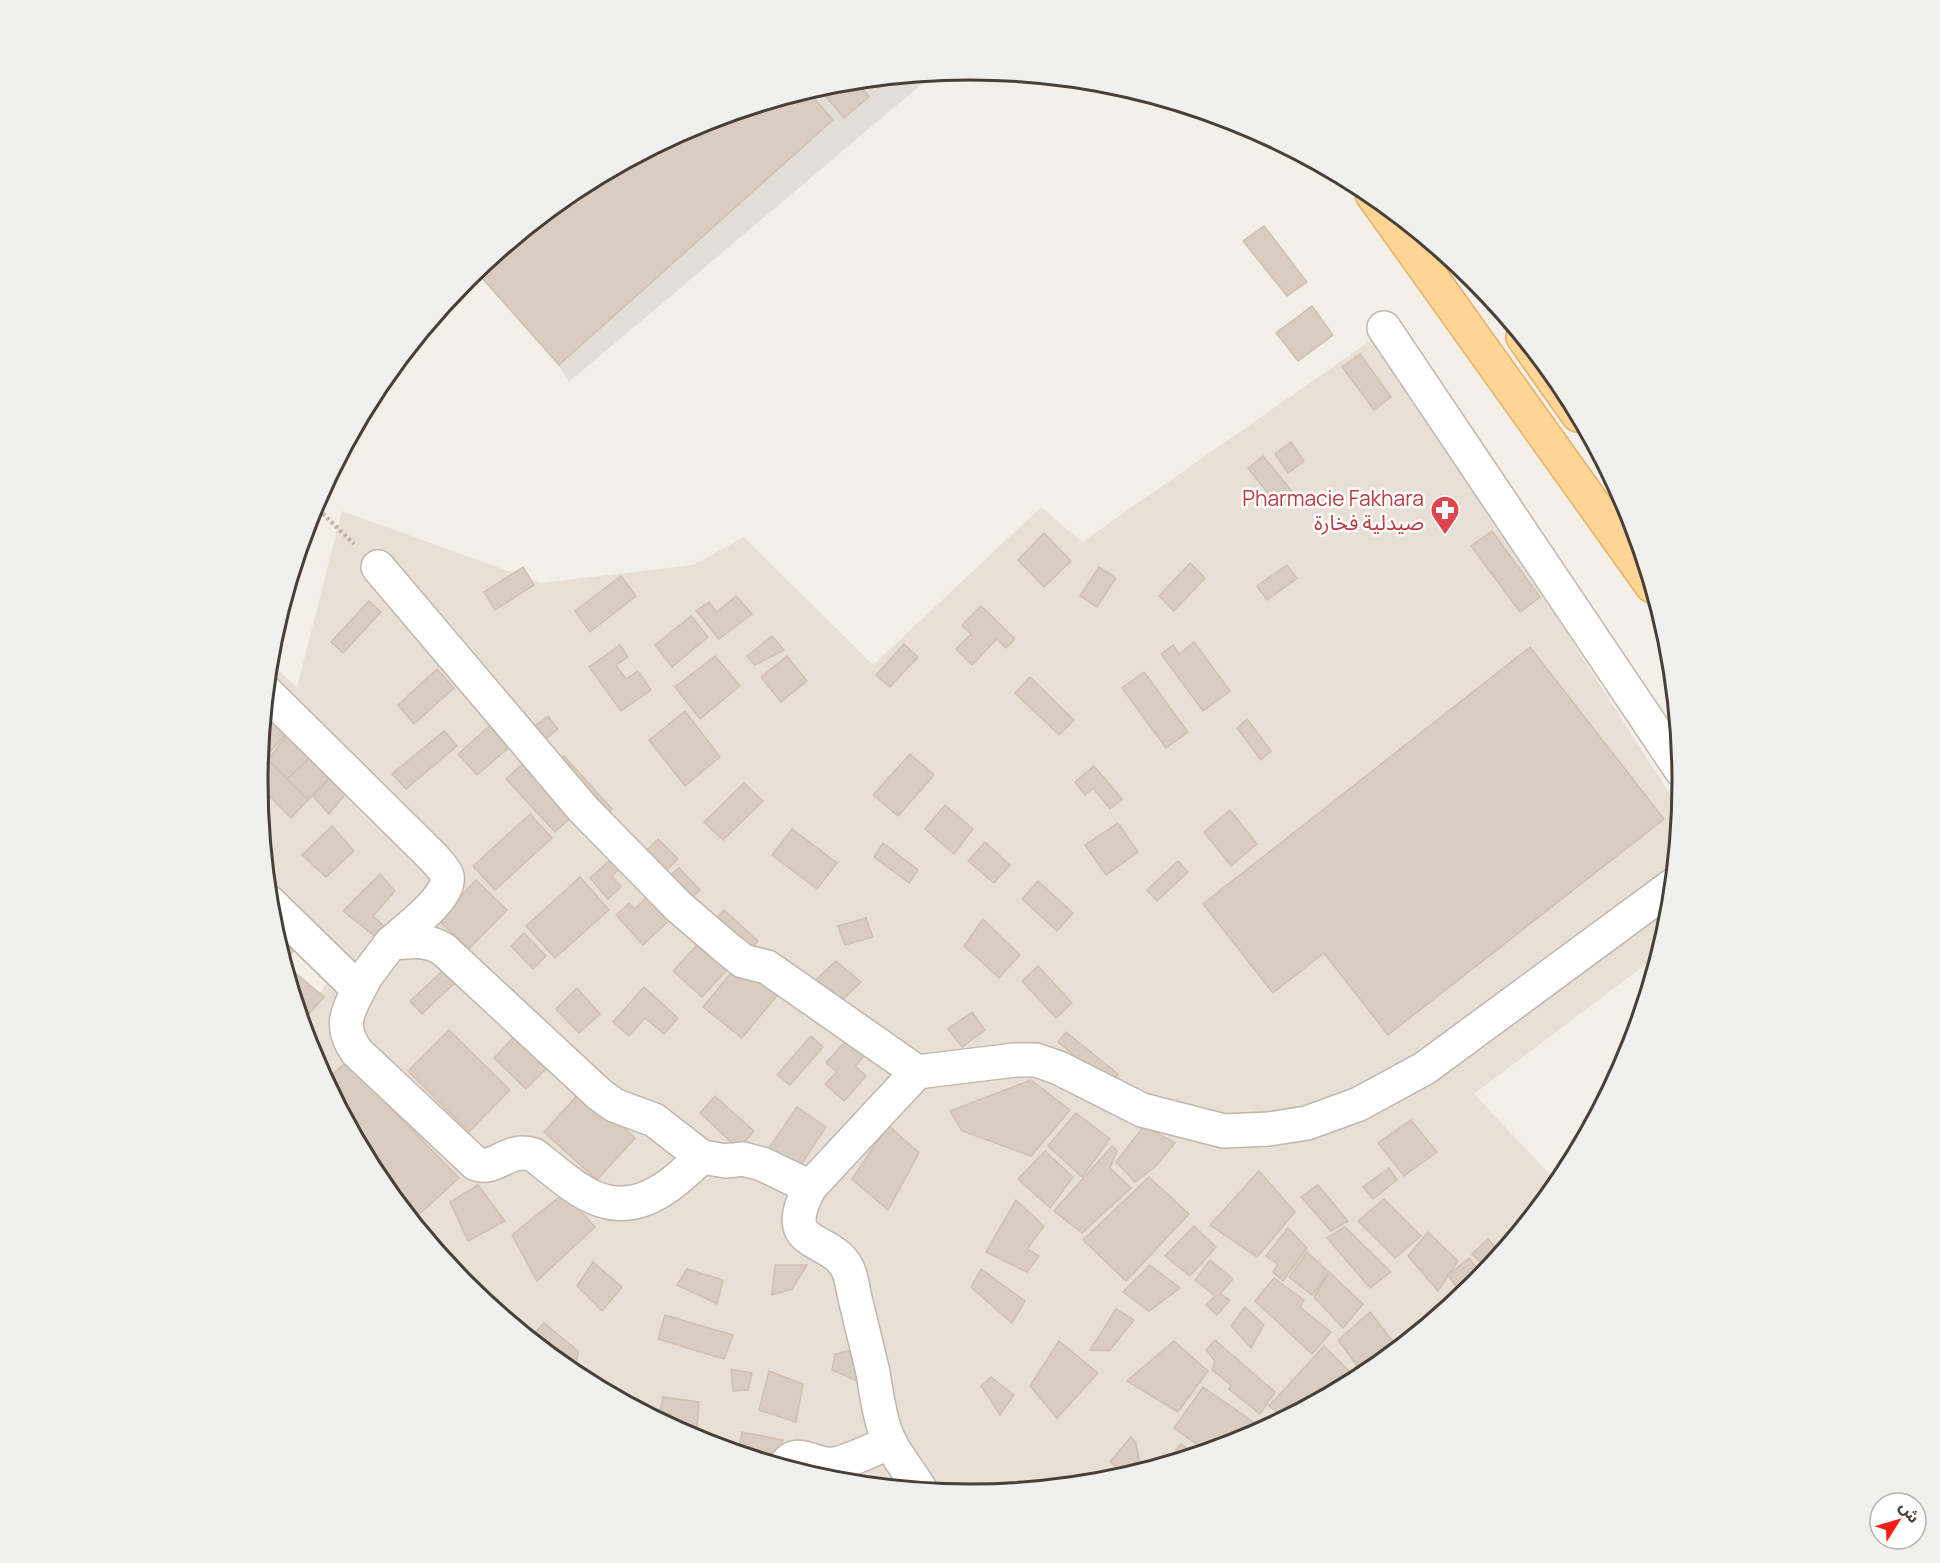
<svg xmlns="http://www.w3.org/2000/svg" width="1940" height="1563" font-family="Manrope,'Noto Sans Arabic',sans-serif">
  <style>
    .residential { fill: #e8e0d6 }
    .industrial { fill: #e4ded9 }
    .building { fill: #d9ccc0; stroke: #d1c0b0; stroke-width: 1.5 }
    .lines { fill: none; stroke-linecap: round; stroke-linejoin: round }
    .minor-casing { stroke: #c0b6aa; stroke-width: 36 }
    .primary-casing { stroke: #e6b063; stroke-width: 36 }
    .path { stroke: #c2b09b; stroke-width: 4; stroke-dasharray: 3 3; stroke-linecap: butt }
    .minor { stroke: #fff; stroke-width: 33 }
    .primary { stroke: #ffd596; stroke-width: 33 }
    .labels { text-anchor: middle; dominant-baseline: central; stroke-width: 5; stroke-linejoin: round; paint-order: stroke }
    .health-label { font-size: 21px; fill: #be3a42; stroke: #fff; text-anchor: end }
    .rim { fill: none; stroke: #483f36; stroke-width: 3 }
  </style>
  <rect width="100%" height="100%" fill="#f4efe8"/>
  <path class="residential" d="M1377,336L1680,810L1669,921L1658,955L1474,1094L1558,1183L1474,1286L1366,1374L1242,1440L1109,1480L970,1494L831,1480L697,1440L574,1374L466,1285L377,1177L312,1054L303,1026L326,983L275,933L271,920L258,781L269,662L297,687L342,511L541,583L693,565L744,537L873,665L1041,507L1082,542Z"/>
  <path class="industrial" d="M936,72L569,382L488,259L574,189L698,123L831,83Z"/>
  <g class="building">
    <path d="M892,77L878,88L870,79Z"/>
    <path d="M855,80L869,97L844,118L818,87L831,83Z"/>
    <path d="M807,90L833,120L559,365L475,270L574,189L698,123Z"/>
    <path d="M1264,226L1307,282L1287,296L1243,241Z"/>
    <path d="M1312,306L1333,335L1298,361L1276,333Z"/>
    <path d="M1360,354L1391,397L1374,410L1342,367Z"/>
    <path d="M1291,442L1304,461L1288,473L1275,454Z"/>
    <path d="M1263,456L1295,495L1279,507L1248,468Z"/>
    <path d="M1492,531L1540,597L1520,612L1471,546Z"/>
    <path d="M1044,533L1071,561L1044,587L1018,560Z"/>
    <path d="M1190,563L1205,578L1174,611L1159,596Z"/>
    <path d="M1287,565L1297,578L1267,600L1257,586Z"/>
    <path d="M523,567L534,585L495,610L484,592Z"/>
    <path d="M1099,567L1116,578L1097,607L1080,596Z"/>
    <path d="M621,576L636,596L590,632L575,611Z"/>
    <path d="M736,596L752,614L719,639L696,611L709,602L717,612Z"/>
    <path d="M369,601L381,612L343,653L331,642Z"/>
    <path d="M981,606L1015,639L1006,648L997,639L972,665L956,649L971,634L962,625Z"/>
    <path d="M691,616L708,637L672,667L655,645Z"/>
    <path d="M772,636L784,650L755,665L747,656Z"/>
    <path d="M1194,642L1230,691L1203,711L1161,654L1173,645L1179,654Z"/>
    <path d="M904,644L918,657L890,687L876,675Z"/>
    <path d="M620,645L628,657L616,665L626,679L638,671L651,690L621,711L589,667Z"/>
    <path d="M1530,647L1664,819L1388,1035L1324,953L1273,993L1203,904Z"/>
    <path d="M715,656L740,686L700,719L675,687Z"/>
    <path d="M787,656L807,681L781,702L761,677Z"/>
    <path d="M437,669L454,688L414,724L398,705Z"/>
    <path d="M1144,672L1188,732L1166,748L1122,688Z"/>
    <path d="M1030,677L1074,720L1059,735L1015,693Z"/>
    <path d="M273,706L295,725L264,758L260,755L264,717Z"/>
    <path d="M685,711L720,757L685,786L649,740Z"/>
    <path d="M548,716L558,729L535,747L525,734Z"/>
    <path d="M1247,719L1271,751L1261,760L1237,728Z"/>
    <path d="M494,722L513,744L477,775L458,754Z"/>
    <path d="M295,725L318,751L287,779L268,760Z"/>
    <path d="M444,731L457,746L406,789L392,774Z"/>
    <path d="M318,751L337,770L308,800L287,779Z"/>
    <path d="M910,754L934,775L898,816L873,795Z"/>
    <path d="M564,756L612,809L600,820L551,766Z"/>
    <path d="M530,757L578,811L555,832L506,779Z"/>
    <path d="M268,760L308,800L291,818L258,785L259,770Z"/>
    <path d="M1094,766L1122,799L1110,809L1093,788L1085,795L1075,782Z"/>
    <path d="M337,770L352,786L329,814L313,796Z"/>
    <path d="M744,783L763,801L723,840L704,822Z"/>
    <path d="M945,805L973,829L954,854L925,829Z"/>
    <path d="M1230,810L1257,844L1231,866L1204,832Z"/>
    <path d="M530,814L552,838L495,890L473,866Z"/>
    <path d="M1118,823L1138,852L1106,875L1085,845Z"/>
    <path d="M332,826L354,851L326,877L302,855Z"/>
    <path d="M792,829L837,863L817,889L772,855Z"/>
    <path d="M658,839L678,859L658,878L646,851Z"/>
    <path d="M985,842L1010,865L994,883L968,861Z"/>
    <path d="M883,843L918,870L909,883L874,857Z"/>
    <path d="M617,854L626,863L612,876L621,887L608,899L590,878Z"/>
    <path d="M1178,861L1188,872L1157,901L1147,890Z"/>
    <path d="M679,868L700,890L683,905L661,882Z"/>
    <path d="M380,874L395,891L373,916L386,928L377,938L343,911Z"/>
    <path d="M580,877L609,910L555,958L526,926Z"/>
    <path d="M476,880L507,910L469,949L438,920Z"/>
    <path d="M1038,881L1073,913L1057,931L1022,899Z"/>
    <path d="M651,894L673,917L643,945L616,915L629,903L634,909Z"/>
    <path d="M724,910L758,941L743,957L710,926Z"/>
    <path d="M866,918L873,937L845,945L838,926Z"/>
    <path d="M983,919L1020,955L999,978L964,946Z"/>
    <path d="M271,921L302,940L284,963Z"/>
    <path d="M524,933L546,956L533,969L511,946Z"/>
    <path d="M697,945L709,956L719,945L735,961L702,997L673,971Z"/>
    <path d="M741,961L779,993L742,1038L703,1007Z"/>
    <path d="M836,961L861,982L836,1006L808,987Z"/>
    <path d="M449,965L461,977L422,1014L410,1001Z"/>
    <path d="M1038,966L1072,1003L1056,1018L1022,981Z"/>
    <path d="M292,970L324,997L306,1017L298,1010L288,975Z"/>
    <path d="M644,987L678,1018L664,1034L645,1018L629,1036L613,1022Z"/>
    <path d="M577,988L600,1014L579,1033L556,1009Z"/>
    <path d="M972,1012L985,1030L962,1047L948,1029Z"/>
    <path d="M522,1028L555,1060L526,1089L494,1058Z"/>
    <path d="M449,1030L510,1090L469,1132L408,1071Z"/>
    <path d="M1066,1032L1118,1074L1110,1084L1058,1042Z"/>
    <path d="M853,1033L871,1049L855,1066L866,1076L844,1101L825,1084L837,1072L826,1063Z"/>
    <path d="M811,1036L823,1047L790,1085L777,1075Z"/>
    <path d="M346,1062L459,1178L413,1220L377,1177L326,1081Z"/>
    <path d="M1031,1080L1070,1110L1031,1156L962,1131L950,1111Z"/>
    <path d="M582,1090L635,1138L597,1180L544,1132Z"/>
    <path d="M715,1096L754,1131L738,1149L700,1113Z"/>
    <path d="M797,1107L826,1127L800,1166L774,1160L769,1148Z"/>
    <path d="M1076,1113L1110,1139L1082,1177L1048,1146Z"/>
    <path d="M1411,1120L1437,1152L1404,1176L1378,1143Z"/>
    <path d="M888,1125L919,1153L888,1210L852,1179Z"/>
    <path d="M1144,1126L1175,1143L1155,1167L1135,1182L1116,1162Z"/>
    <path d="M1112,1146L1117,1151L1110,1168L1131,1188L1082,1233L1054,1211Z"/>
    <path d="M1045,1151L1073,1177L1050,1208L1018,1179Z"/>
    <path d="M1389,1168L1397,1180L1373,1199L1363,1187Z"/>
    <path d="M1259,1171L1295,1212L1257,1257L1210,1225Z"/>
    <path d="M1149,1177L1189,1214L1126,1281L1083,1240Z"/>
    <path d="M478,1185L505,1221L468,1241L450,1202Z"/>
    <path d="M1318,1185L1348,1221L1331,1231L1301,1197Z"/>
    <path d="M564,1193L595,1227L537,1281L512,1235Z"/>
    <path d="M1384,1199L1421,1236L1395,1258L1358,1221Z"/>
    <path d="M1016,1200L1044,1226L1027,1249L1039,1256L1027,1272L986,1252Z"/>
    <path d="M1194,1226L1216,1247L1190,1276L1165,1256Z"/>
    <path d="M1345,1227L1391,1272L1370,1288L1327,1238Z"/>
    <path d="M1288,1228L1307,1248L1283,1281L1273,1272L1278,1264L1266,1256Z"/>
    <path d="M1428,1232L1458,1261L1438,1291L1408,1256Z"/>
    <path d="M1488,1239L1500,1253L1487,1269L1472,1254Z"/>
    <path d="M1307,1252L1329,1272L1312,1295L1289,1277Z"/>
    <path d="M1469,1258L1482,1274L1461,1294L1448,1275Z"/>
    <path d="M1210,1260L1233,1279L1220,1294L1230,1300L1217,1315L1206,1305L1215,1296L1195,1280Z"/>
    <path d="M593,1262L622,1287L602,1311L577,1286Z"/>
    <path d="M775,1265H807L792,1289L772,1295Z"/>
    <path d="M1150,1265L1180,1288L1149,1311L1123,1292Z"/>
    <path d="M687,1269L723,1280L717,1304L677,1285Z"/>
    <path d="M981,1269L1025,1301L1012,1323L971,1287Z"/>
    <path d="M1329,1272L1363,1304L1343,1328L1314,1297Z"/>
    <path d="M1274,1278L1304,1300L1300,1307L1331,1332L1312,1354L1255,1301Z"/>
    <path d="M1245,1307L1264,1325L1251,1348L1231,1326Z"/>
    <path d="M1116,1309L1134,1320L1109,1351L1090,1350Z"/>
    <path d="M1370,1312L1394,1343L1364,1375L1338,1340Z"/>
    <path d="M665,1315L733,1335L724,1359L658,1339Z"/>
    <path d="M1422,1322L1425,1325L1396,1349Z"/>
    <path d="M544,1323L578,1351L576,1367L565,1366L530,1338Z"/>
    <path d="M1215,1340L1275,1392L1260,1414L1229,1389L1231,1385L1212,1370L1215,1361L1206,1350Z"/>
    <path d="M1059,1341L1098,1373L1057,1418L1030,1386Z"/>
    <path d="M1174,1341L1208,1371L1178,1412L1127,1381Z"/>
    <path d="M1324,1346L1357,1379L1284,1417L1269,1406Z"/>
    <path d="M851,1350L857,1381L832,1370L835,1354Z"/>
    <path d="M731,1369L752,1373L748,1390L733,1391Z"/>
    <path d="M769,1371L803,1384L796,1422L759,1410Z"/>
    <path d="M991,1377L1014,1395L1000,1415L981,1386Z"/>
    <path d="M1203,1387L1262,1428L1261,1430L1242,1440L1206,1451L1174,1428Z"/>
    <path d="M663,1397L699,1402L696,1439L658,1419Z"/>
    <path d="M742,1432L783,1440L776,1464L738,1452Z"/>
    <path d="M1131,1437L1136,1443L1140,1465L1137,1472L1126,1475L1110,1462Z"/>
    <path d="M1181,1444L1196,1454L1165,1463Z"/>
  </g>
  <g class="lines">
    <g class="minor-casing">
      <g id="minor">
        <path d="M1384,328L1681,770"/>
        <path d="M378,567L583,809L630,857L679,907L728,949L743,961L767,967L917,1072"/>
        <path d="M266,692L433,857C437,862 445,869 447,876C452,896 405,930 391,943"/>
        <path d="M269,902L353,984L366,976C352,1005 335,1022 357,1052L476,1164C496,1171 509,1146 534,1155C575,1187 609,1224 662,1190C677,1181 689,1168 702,1157L726,1161L743,1159L762,1164L810,1187"/>
        <path d="M366,976L391,943C411,942 425,938 443,949L599,1094L614,1105L654,1120L702,1157"/>
        <path d="M785,1466C796,1448 811,1463 827,1464C839,1466 877,1448 890,1442"/>
        <path d="M920,1489C911,1474 899,1459 890,1443C880,1422 877,1396 873,1373C868,1350 862,1328 857,1306C854,1296 853,1285 850,1275C837,1232 774,1254 810,1187L917,1072L1015,1060H1036L1059,1068L1142,1110L1224,1131L1269,1129L1307,1123L1359,1104L1425,1068L1672,886"/>
      </g>
    </g>
    <g class="primary-casing">
      <g id="primary">
        <path d="M1372,194L1652,586"/>
        <path d="M1523,337L1578,415"/>
      </g>
    </g>
    <path class="path" d="M314,505L354,544"/>
    <use href="#minor" class="minor"/>
    <use href="#primary" class="primary"/>
  </g>
  <defs>
    <g id="pharmacy-pin" transform="scale(1.5)"><path d="M0 17L-7.5 6A9.5 9.5 0 1 1 7.5 6Z" fill="#e0444e" stroke="#fff"/><path d="M-2-6h4v4h4v4h-4v4h-4v-4h-4v-4h4Z" fill="#fff"/></g>
  </defs>
  <g fill-rule="evenodd">
    <use href="#pharmacy-pin" x="1445" y="510"/>
  </g>
  <g class="labels">
    <g class="health-label">
      <text x="1424" y="498">Pharmacie Fakhara<tspan x="1424" dy="24">صيدلية فخارة</tspan></text>
    </g>
  </g>
  <path d="M0 0H1940V1563H0ZM268 782a702 702 0 1 1 1404 0a702 702 0 1 1-1404 0Z" fill="#f0f0ef" fill-rule="evenodd"/>
  <path class="rim" d="M268 782a702 702 0 1 1 1404 0a702 702 0 1 1-1404 0Z"/>
  <g transform="translate(1898 1521) rotate(53)"><circle r="28" fill="#ffffff" stroke="#b6b2af" stroke-width="1.5"/>
  <path d="M0-4.5L10 22L0 15L-10 22Z" fill="#fe1d15"/>
  <text y="-9" font-size="16" font-weight="bold" text-anchor="middle" fill="#483f36">ش</text>
  </g>
</svg>
